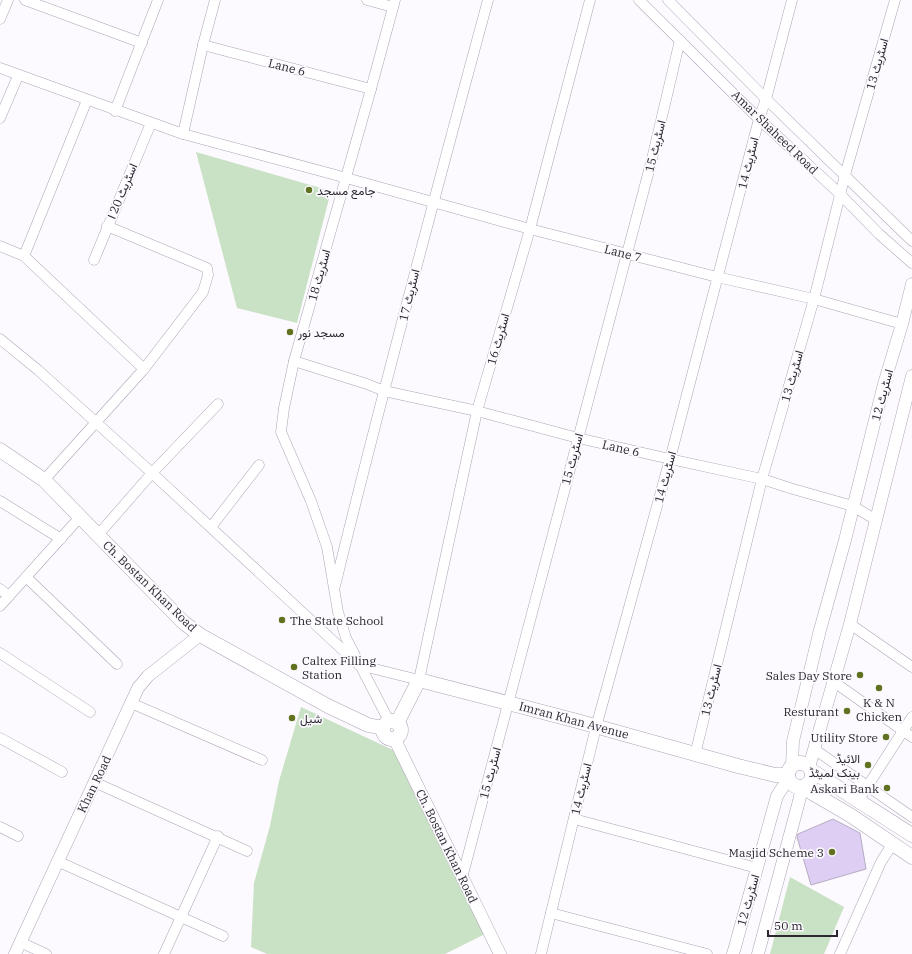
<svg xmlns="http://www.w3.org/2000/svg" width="912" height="954" font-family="'IBM Plex Serif',Vazirmatn,serif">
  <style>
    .green { fill: #c9e1c5 }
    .building { fill: #decef3; stroke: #b6adc3 }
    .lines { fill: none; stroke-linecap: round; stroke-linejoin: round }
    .minor-casing { stroke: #aea3b7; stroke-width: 11 }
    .tertiary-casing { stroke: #aea3b7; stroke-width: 13 }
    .secondary-casing { stroke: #aea3b7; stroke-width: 15 }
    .minor { stroke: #fff; stroke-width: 10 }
    .tertiary { stroke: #fff; stroke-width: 12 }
    .secondary { stroke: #fff; stroke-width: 14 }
    .poi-dot { fill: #607220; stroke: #fcfafe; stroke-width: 1.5 }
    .labels { text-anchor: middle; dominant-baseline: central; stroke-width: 3.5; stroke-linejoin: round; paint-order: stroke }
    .street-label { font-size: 12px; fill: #2c272f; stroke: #fcfafe }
    .poi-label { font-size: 12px; fill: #2c272f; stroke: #fcfafe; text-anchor: end }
  </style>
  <rect width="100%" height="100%" fill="#fcfafe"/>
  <g class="green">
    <path d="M196,152L331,191L297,323L237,308Z"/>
    <path d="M301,707L395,751L489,932L445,954H267L251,947L254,883L270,826L279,781Z"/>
    <path d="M790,877L844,907L824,954H770Z"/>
  </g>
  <path class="building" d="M833,819L860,833L866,869L811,885L797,837L798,834Z"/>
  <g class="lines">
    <g class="minor-casing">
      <g id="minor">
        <path d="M25,0L142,43"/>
        <path d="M367,0L393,7"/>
        <path d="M639,0L759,119L840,194L879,234L912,263"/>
        <path d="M668,0L766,99L912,241"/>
        <path d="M0,19L8,0"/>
        <path d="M203,45L371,89"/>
        <path d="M0,68L183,134L332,174L530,229L717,277L814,299L902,324"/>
        <path d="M115,111L158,0"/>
        <path d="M0,118L18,76"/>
        <path d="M183,134L203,45L215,0"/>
        <path d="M0,246L24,256L144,369"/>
        <path d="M24,256L87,100"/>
        <path d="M94,260L151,123"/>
        <path d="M0,339L38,370L152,473L359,665L419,680L477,411L530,229L590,0"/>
        <path d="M294,361L367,384L384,391L477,411L578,438L670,459L762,479L793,489L853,506L876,520"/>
        <path d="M44,480L144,369L203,292L208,275L207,268L107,226"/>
        <path d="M0,501L61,539"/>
        <path d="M211,527L259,465"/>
        <path d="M98,535L152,473L218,404"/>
        <path d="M26,577L117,664"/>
        <path d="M335,586C383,390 435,195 488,0"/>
        <path d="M0,589L9,596"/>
        <path d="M0,606L80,517"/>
        <path d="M850,624L912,667"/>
        <path d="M0,653L90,712"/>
        <path d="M834,682L912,737"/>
        <path d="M131,703L262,760"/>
        <path d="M389,721L346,638L338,612L327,547L311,501L281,432L284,408L294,361L371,89L395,0"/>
        <path d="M0,738L62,772"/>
        <path d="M814,749L912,817"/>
        <path d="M695,755L762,479L814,299L845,175L895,0"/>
        <path d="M94,782L247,851"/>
        <path d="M858,801L912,717"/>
        <path d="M574,819L757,868"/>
        <path d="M0,827L18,836"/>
        <path d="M57,861L223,936"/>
        <path d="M462,878L652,159L680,40"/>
        <path d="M551,913L707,954"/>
        <path d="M20,942L46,954"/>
        <path d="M164,954L218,836"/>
        <path d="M541,954L596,727L670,459L759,119L766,99L792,0"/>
        <path d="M840,954L881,862L893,843"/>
      </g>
    </g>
    <g class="tertiary-casing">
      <g id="tertiary">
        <path d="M394,738L500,954"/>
        <path d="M792,766L793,741L820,630L845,540L884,384L902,324L912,284"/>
        <path d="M809,767L850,624L912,376"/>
        <path d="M15,954L138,688L148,676L200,635"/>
        <path d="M733,954L777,796L788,779"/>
        <path d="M758,954L799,801L802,787"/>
      </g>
    </g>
    <g class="secondary-casing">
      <g id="secondary">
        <path d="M0,450L44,480L183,622L200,635L328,706L368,725L383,728"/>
        <circle cx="392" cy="730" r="9"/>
        <path d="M397,723L419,680L577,721L738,766L775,775H788"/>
        <circle cx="800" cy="775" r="12"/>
        <path d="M812,771L912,835"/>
        <path d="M802,787L850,815L912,857"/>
      </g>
    </g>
    <use href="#minor" class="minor"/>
    <use href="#tertiary" class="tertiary"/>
    <use href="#secondary" class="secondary"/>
  </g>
  <g class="poi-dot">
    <circle cx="309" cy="190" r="4"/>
    <circle cx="290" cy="332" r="4"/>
    <circle cx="282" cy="620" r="4"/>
    <circle cx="294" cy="667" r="4"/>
    <circle cx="860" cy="675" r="4"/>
    <circle cx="879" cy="688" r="4"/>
    <circle cx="847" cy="711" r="4"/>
    <circle cx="292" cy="718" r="4"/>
    <circle cx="886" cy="737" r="4"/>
    <circle cx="868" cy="765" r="4"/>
    <circle cx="887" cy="788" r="4"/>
    <circle cx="832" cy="852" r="4"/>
  </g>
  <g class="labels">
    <g class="street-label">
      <text transform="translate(877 64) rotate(-74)">اسٹریٹ 13</text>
      <text transform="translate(287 67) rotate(14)">Lane 6</text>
      <text transform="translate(775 132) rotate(44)">Amar Shaheed Road</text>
      <text transform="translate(655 146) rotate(-76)">اسٹریٹ 15</text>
      <text transform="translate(748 163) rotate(-76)">اسٹریٹ 14</text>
      <text transform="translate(122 191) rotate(-67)">اسٹریٹ 20 ا</text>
      <text transform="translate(623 253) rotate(14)">Lane 7</text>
      <text transform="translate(319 275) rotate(-74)">اسٹریٹ 18</text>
      <text transform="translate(409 295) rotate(-76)">اسٹریٹ 17</text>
      <text transform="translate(498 339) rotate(-74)">اسٹریٹ 16</text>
      <text transform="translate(792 376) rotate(-74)">اسٹریٹ 13</text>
      <text transform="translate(882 395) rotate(-75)">اسٹریٹ 12</text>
      <text transform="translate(621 448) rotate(13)">Lane 6</text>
      <text transform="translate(572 459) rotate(-75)">اسٹریٹ 15</text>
      <text transform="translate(665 477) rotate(-75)">اسٹریٹ 14</text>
      <text transform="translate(150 586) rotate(44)">Ch. Bostan Khan Road</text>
      <text transform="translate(711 690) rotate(-76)">اسٹریٹ 13</text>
      <text transform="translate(574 720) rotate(15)">Imran Khan Avenue</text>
      <text transform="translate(490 773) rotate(-75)">اسٹریٹ 15</text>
      <text transform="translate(94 784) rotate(-64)">Khan Road</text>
      <text transform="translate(581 789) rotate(-76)">اسٹریٹ 14</text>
      <text transform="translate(447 846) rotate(64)">Ch. Bostan Khan Road</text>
      <text transform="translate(748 900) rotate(-74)">اسٹریٹ 12</text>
    </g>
    <g class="poi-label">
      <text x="317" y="190" text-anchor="start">جامع مسجد</text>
      <text x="298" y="332" text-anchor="start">مسجد نور</text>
      <text x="290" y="620" text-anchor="start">The State School</text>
      <text x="302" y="660" text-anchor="start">Caltex Filling<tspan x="302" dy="14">Station</tspan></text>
      <text x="852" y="675">Sales Day Store</text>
      <text x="879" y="702" text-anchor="middle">K &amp; N<tspan x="879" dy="14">Chicken</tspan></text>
      <text x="839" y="711">Resturant</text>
      <text x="300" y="718" text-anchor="start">شیل</text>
      <text x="878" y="737">Utility Store</text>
      <text x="860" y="758">الائیڈ<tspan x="860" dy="14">بینک لمیٹڈ</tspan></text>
      <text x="879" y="788">Askari Bank</text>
      <text x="824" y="852">Masjid Scheme 3</text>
    </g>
  </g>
  <path d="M768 930v6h69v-6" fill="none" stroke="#2c272f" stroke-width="2"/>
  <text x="774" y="930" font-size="12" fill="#2c272f" stroke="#fcfafe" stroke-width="3" paint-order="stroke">50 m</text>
</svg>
